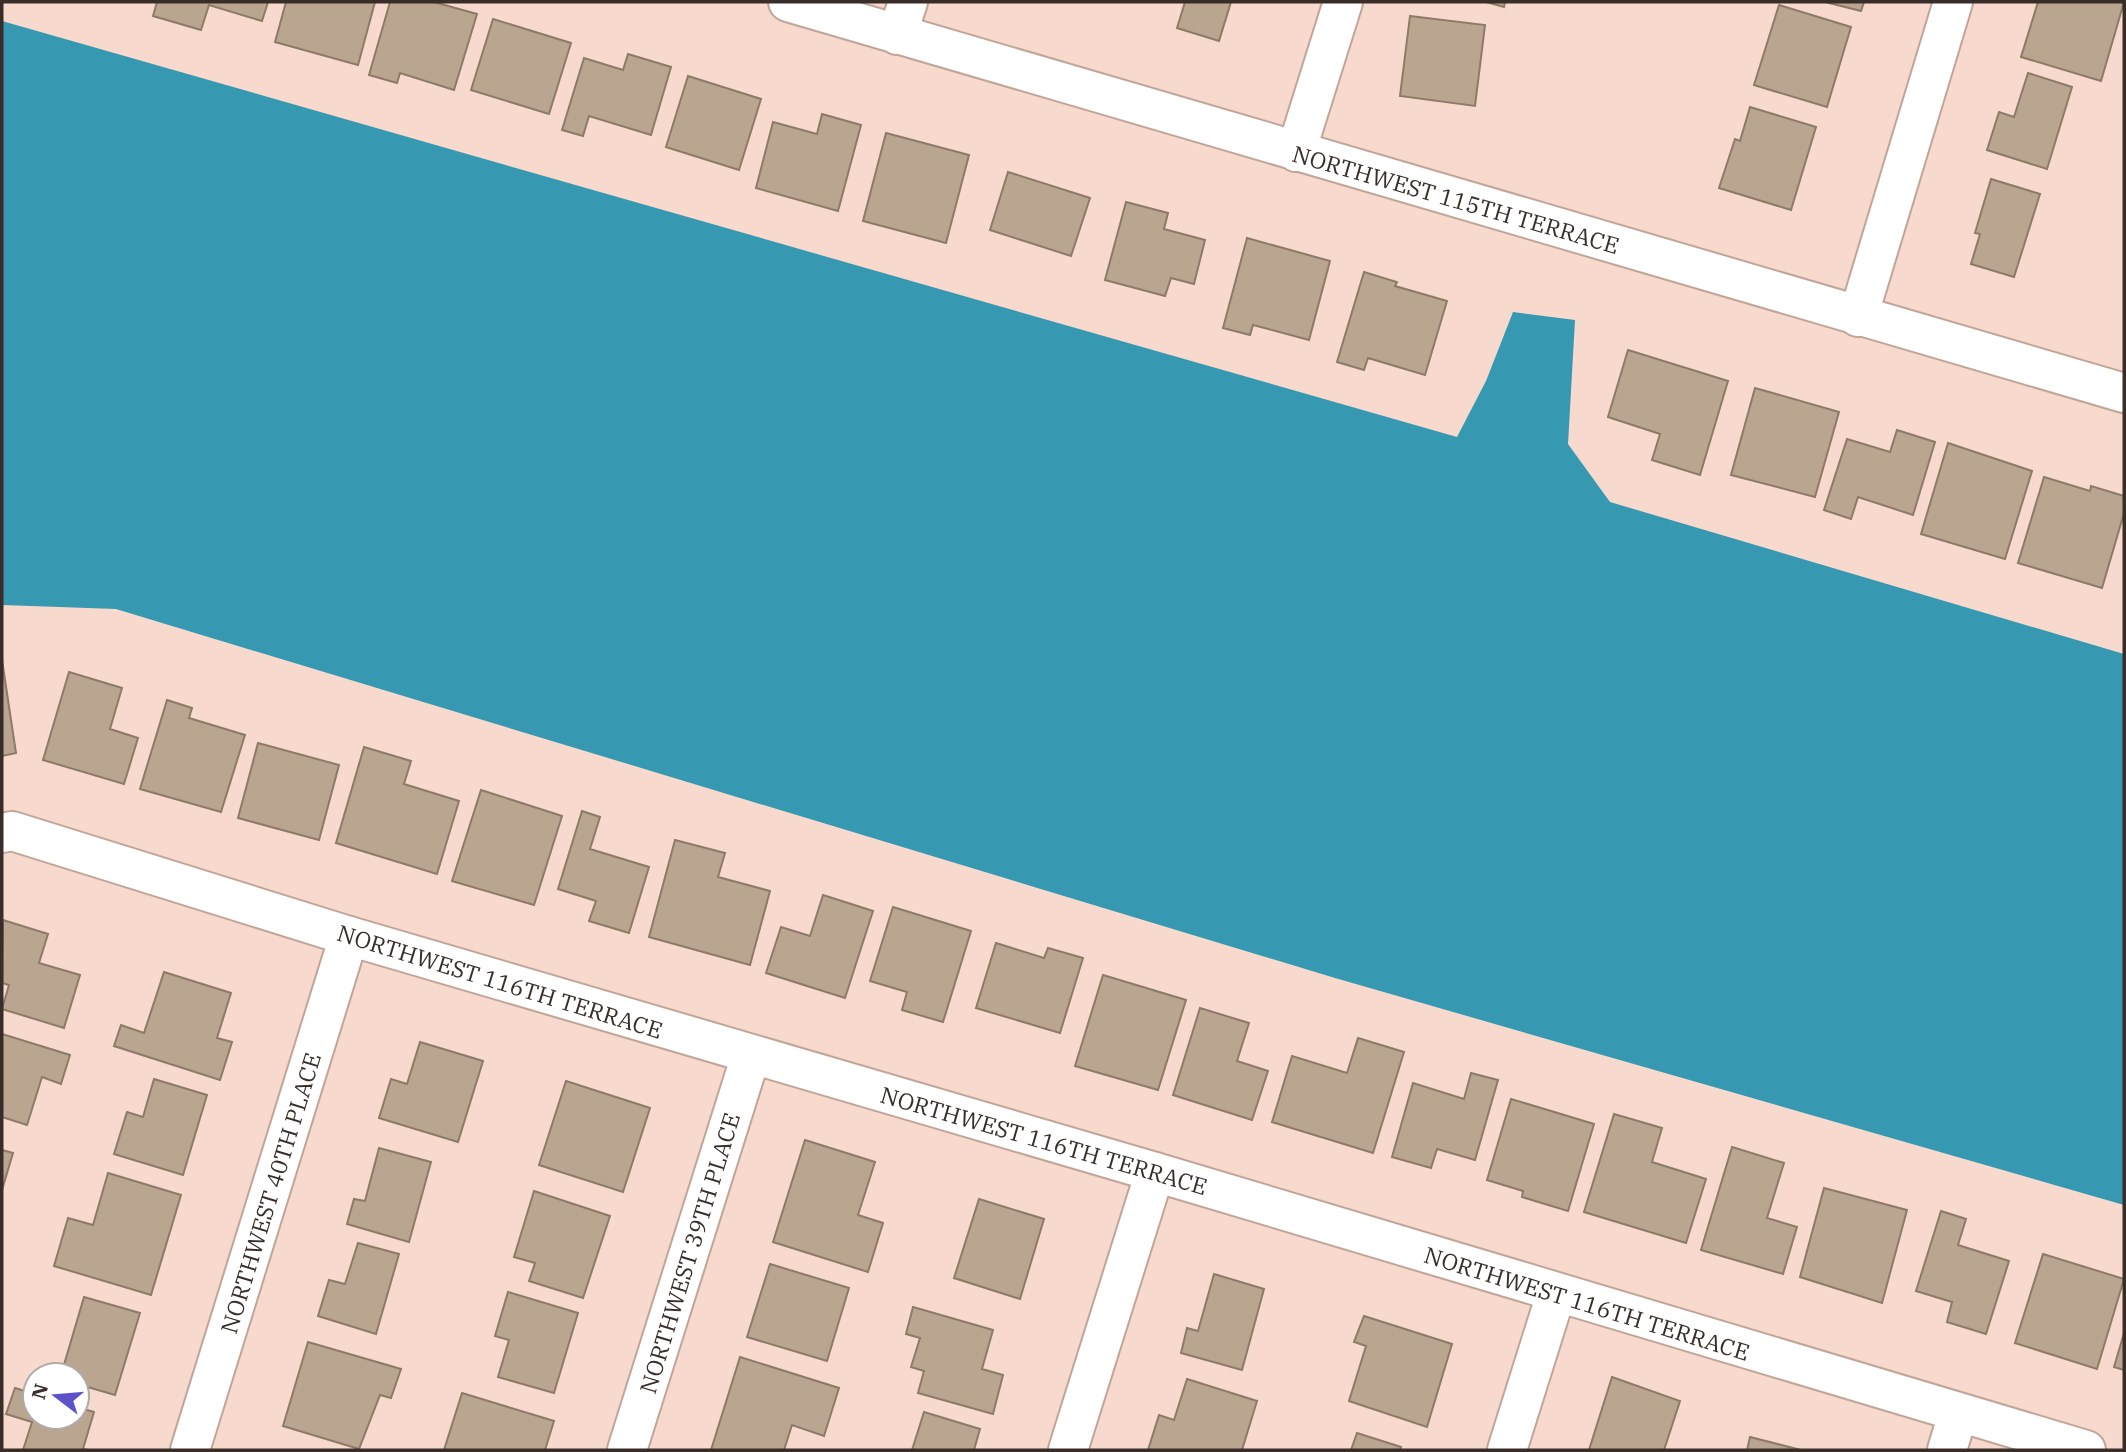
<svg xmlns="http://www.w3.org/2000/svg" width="2126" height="1452" font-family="'IBM Plex Serif',serif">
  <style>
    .water { fill: #3698b1 }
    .building { fill: #baa591; stroke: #8d7a67; stroke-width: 2 }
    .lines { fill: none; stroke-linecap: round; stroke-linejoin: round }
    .minor-casing { stroke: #c0a598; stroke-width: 42 }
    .tertiary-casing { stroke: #c0a598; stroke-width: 42 }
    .minor { stroke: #fff; stroke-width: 38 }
    .tertiary { stroke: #fff; stroke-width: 38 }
    .labels { text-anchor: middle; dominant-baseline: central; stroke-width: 5; stroke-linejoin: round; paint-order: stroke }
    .street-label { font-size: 23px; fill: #382d28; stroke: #fff }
  </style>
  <rect width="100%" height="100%" fill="#f7dacd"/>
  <path class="water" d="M2,21L1457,437L1486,381L1513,312L1575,320L1568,444L1610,502L2124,654V1205L1335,978L116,609L2,605Z"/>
  <g class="building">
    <path d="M157,2H268L262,21L209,5L201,30L153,16Z"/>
    <path d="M286,2H375L358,65L275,42Z"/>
    <path d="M390,2H434L477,14L454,90L400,73L397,83L369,75Z"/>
    <path d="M1185,2H1231L1219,41L1177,28Z"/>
    <path d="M1486,2H1505L1504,7Z"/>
    <path d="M1825,2H1864L1861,11Z"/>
    <path d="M2038,2H2124L2101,81L2021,57Z"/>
    <path d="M1779,5L1851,27L1827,107L1754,85Z"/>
    <path d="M1410,16L1485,25L1475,106L1400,96Z"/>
    <path d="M493,19L571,43L549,114L471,90Z"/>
    <path d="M628,54L671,67L651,135L589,116L583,136L562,130L584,58L623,70Z"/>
    <path d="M2028,73L2072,87L2047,169L1987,150L1999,112L2014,117Z"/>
    <path d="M688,76L761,99L739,170L666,147Z"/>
    <path d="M1750,107L1816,127L1791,210L1719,188L1735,139L1740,141Z"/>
    <path d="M822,114L861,125L838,211L756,188L773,122L817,134Z"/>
    <path d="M886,133L969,155L946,243L863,221Z"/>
    <path d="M1008,172L1090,198L1071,256L990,230Z"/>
    <path d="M1991,179L2040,194L2014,277L1971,264L1980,234L1975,233Z"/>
    <path d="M1126,202L1168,213L1164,229L1205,240L1194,284L1171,278L1165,296L1105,280Z"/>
    <path d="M1247,238L1330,261L1309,340L1253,325L1250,335L1223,328Z"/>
    <path d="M1364,272L1397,282L1395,286L1447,301L1425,375L1368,358L1364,370L1337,362Z"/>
    <path d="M1628,350L1728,381L1700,475L1652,460L1660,434L1608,417Z"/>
    <path d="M1755,388L1839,412L1815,497L1731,475Z"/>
    <path d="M1897,430L1935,442L1913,515L1858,497L1851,519L1824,510L1847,439L1890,452Z"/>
    <path d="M1948,443L2032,471L2005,559L1921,534Z"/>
    <path d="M2044,477L2090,491L2091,486L2124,496V513L2102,588L2018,563Z"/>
    <path d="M2,660L16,753L2,756Z"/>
    <path d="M69,672L122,688L110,729L138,738L124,784L43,760Z"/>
    <path d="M167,700L192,708L189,718L245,735L221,812L140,789Z"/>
    <path d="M258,743L339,765L319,840L238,818Z"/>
    <path d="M364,747L411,761L404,784L459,801L437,874L336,843Z"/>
    <path d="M481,790L562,816L534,905L452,881Z"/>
    <path d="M582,811L600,817L590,849L649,867L629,933L589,921L596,901L558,889Z"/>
    <path d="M675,840L725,853L718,877L770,891L750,965L649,937Z"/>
    <path d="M823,895L873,911L845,998L766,973L781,927L810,936Z"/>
    <path d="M893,907L971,931L943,1022L902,1010L907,992L870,981Z"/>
    <path d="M3,920L48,934L39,963L80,975L64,1028L2,1009L9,985L2,983Z"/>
    <path d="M996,943L1044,958L1048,948L1083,958L1060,1033L976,1008Z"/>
    <path d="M164,972L231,993L217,1038L232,1042L220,1080L114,1046L121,1025L144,1033Z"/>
    <path d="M1103,975L1186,1000L1158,1090L1075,1066Z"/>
    <path d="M1200,1008L1249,1023L1237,1061L1268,1071L1252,1120L1173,1095Z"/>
    <path d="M2,1034L70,1055L61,1084L42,1077L27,1125L2,1117Z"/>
    <path d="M1358,1038L1404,1052L1373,1153L1272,1122L1292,1056L1347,1073Z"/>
    <path d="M420,1042L483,1061L458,1142L379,1118L391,1079L407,1084Z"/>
    <path d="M1471,1073L1498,1080L1475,1160L1437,1149L1431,1168L1392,1157L1413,1083L1464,1099Z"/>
    <path d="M154,1079L207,1095L183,1175L114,1154L127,1112L143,1117Z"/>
    <path d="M566,1081L650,1108L623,1192L539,1165Z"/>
    <path d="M1511,1099L1594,1124L1568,1211L1522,1197L1523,1191L1487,1180Z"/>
    <path d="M1614,1114L1662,1128L1652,1162L1706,1179L1686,1243L1584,1212Z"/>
    <path d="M805,1140L875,1162L858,1215L883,1223L868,1272L773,1242Z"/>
    <path d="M1732,1147L1784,1163L1767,1218L1797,1227L1783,1274L1701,1250Z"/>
    <path d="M379,1148L431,1162L409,1242L347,1224L354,1199L365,1201Z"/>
    <path d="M2,1150L13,1153L2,1190Z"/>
    <path d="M108,1173L181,1195L151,1295L54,1266L68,1218L93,1225Z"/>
    <path d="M1824,1188L1907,1210L1882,1303L1800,1277Z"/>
    <path d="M534,1191L610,1216L583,1298L529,1281L535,1263L514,1257Z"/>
    <path d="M979,1199L1044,1219L1020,1299L954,1278Z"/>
    <path d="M1941,1211L1966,1219L1958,1245L2009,1261L1986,1334L1947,1322L1952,1302L1916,1291Z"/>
    <path d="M358,1243L399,1254L376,1334L318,1316L329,1280L345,1284Z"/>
    <path d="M2043,1254L2124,1279L2097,1369L2015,1343Z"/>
    <path d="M770,1264L849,1288L827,1361L747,1337Z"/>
    <path d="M1214,1274L1264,1289L1242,1370L1181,1353L1187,1328L1198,1331Z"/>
    <path d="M508,1292L578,1313L554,1393L498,1377L509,1340L495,1336Z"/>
    <path d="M84,1297L140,1313L115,1395L77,1384V1375H61Z"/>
    <path d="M913,1307L993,1330L982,1369L1003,1375L993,1414L918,1393L924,1371L911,1367L920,1338L906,1334Z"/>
    <path d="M1364,1316L1452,1344L1427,1427L1349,1401L1366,1346L1354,1342Z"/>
    <path d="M2124,1333V1370L2114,1367Z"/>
    <path d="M308,1342L401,1369L391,1398L380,1395L359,1449L283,1426Z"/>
    <path d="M740,1357L839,1388L824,1436L792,1425L784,1450H711Z"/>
    <path d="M1612,1377L1680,1401L1664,1450H1589Z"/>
    <path d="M1187,1379L1257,1401L1242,1450H1148L1159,1415L1174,1420Z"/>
    <path d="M15,1388L35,1394V1417H77V1407L94,1412L83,1449L88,1450H23L32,1422L6,1414Z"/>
    <path d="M462,1393L554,1421L545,1450H444Z"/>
    <path d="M924,1412L980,1429L974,1450H912Z"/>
    <path d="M1357,1433L1401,1447L1400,1450H1351Z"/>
    <path d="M1750,1437L1801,1450H1747Z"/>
  </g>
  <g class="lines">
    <g class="minor-casing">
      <g id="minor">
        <path d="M897,35L908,2"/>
        <path d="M1296,152L1343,2"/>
        <path d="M1858,317L1953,2"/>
        <path d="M2,833L12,831L349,936L1155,1172L2086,1450"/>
        <path d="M190,1450L349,936"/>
        <path d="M627,1450L751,1055"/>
        <path d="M1068,1450L1155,1172"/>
        <path d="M1507,1450L1556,1294"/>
        <path d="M1947,1450L1958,1414"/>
      </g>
    </g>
    <g class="tertiary-casing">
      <path id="tertiary" d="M788,2L2124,393"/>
    </g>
    <use href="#minor" class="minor"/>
    <use href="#tertiary" class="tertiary"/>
  </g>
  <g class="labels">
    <g class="street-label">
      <text transform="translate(1456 199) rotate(16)">NORTHWEST 115TH TERRACE</text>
      <text transform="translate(500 981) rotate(17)">NORTHWEST 116TH TERRACE</text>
      <text transform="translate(1044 1140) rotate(16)">NORTHWEST 116TH TERRACE</text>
      <text transform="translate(270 1193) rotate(-73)">NORTHWEST 40TH PLACE</text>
      <text transform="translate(689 1253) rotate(-73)">NORTHWEST 39TH PLACE</text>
      <text transform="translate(1587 1303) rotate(17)">NORTHWEST 116TH TERRACE</text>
    </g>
  </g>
  <rect width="2126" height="1452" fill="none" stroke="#382d28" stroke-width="7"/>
  <g transform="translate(56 1396) rotate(286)"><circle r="33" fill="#ffffff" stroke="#afaba9" stroke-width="2"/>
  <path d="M0-5L12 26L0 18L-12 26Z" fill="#5c52ca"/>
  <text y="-10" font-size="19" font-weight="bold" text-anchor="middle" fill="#382d28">N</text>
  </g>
</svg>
